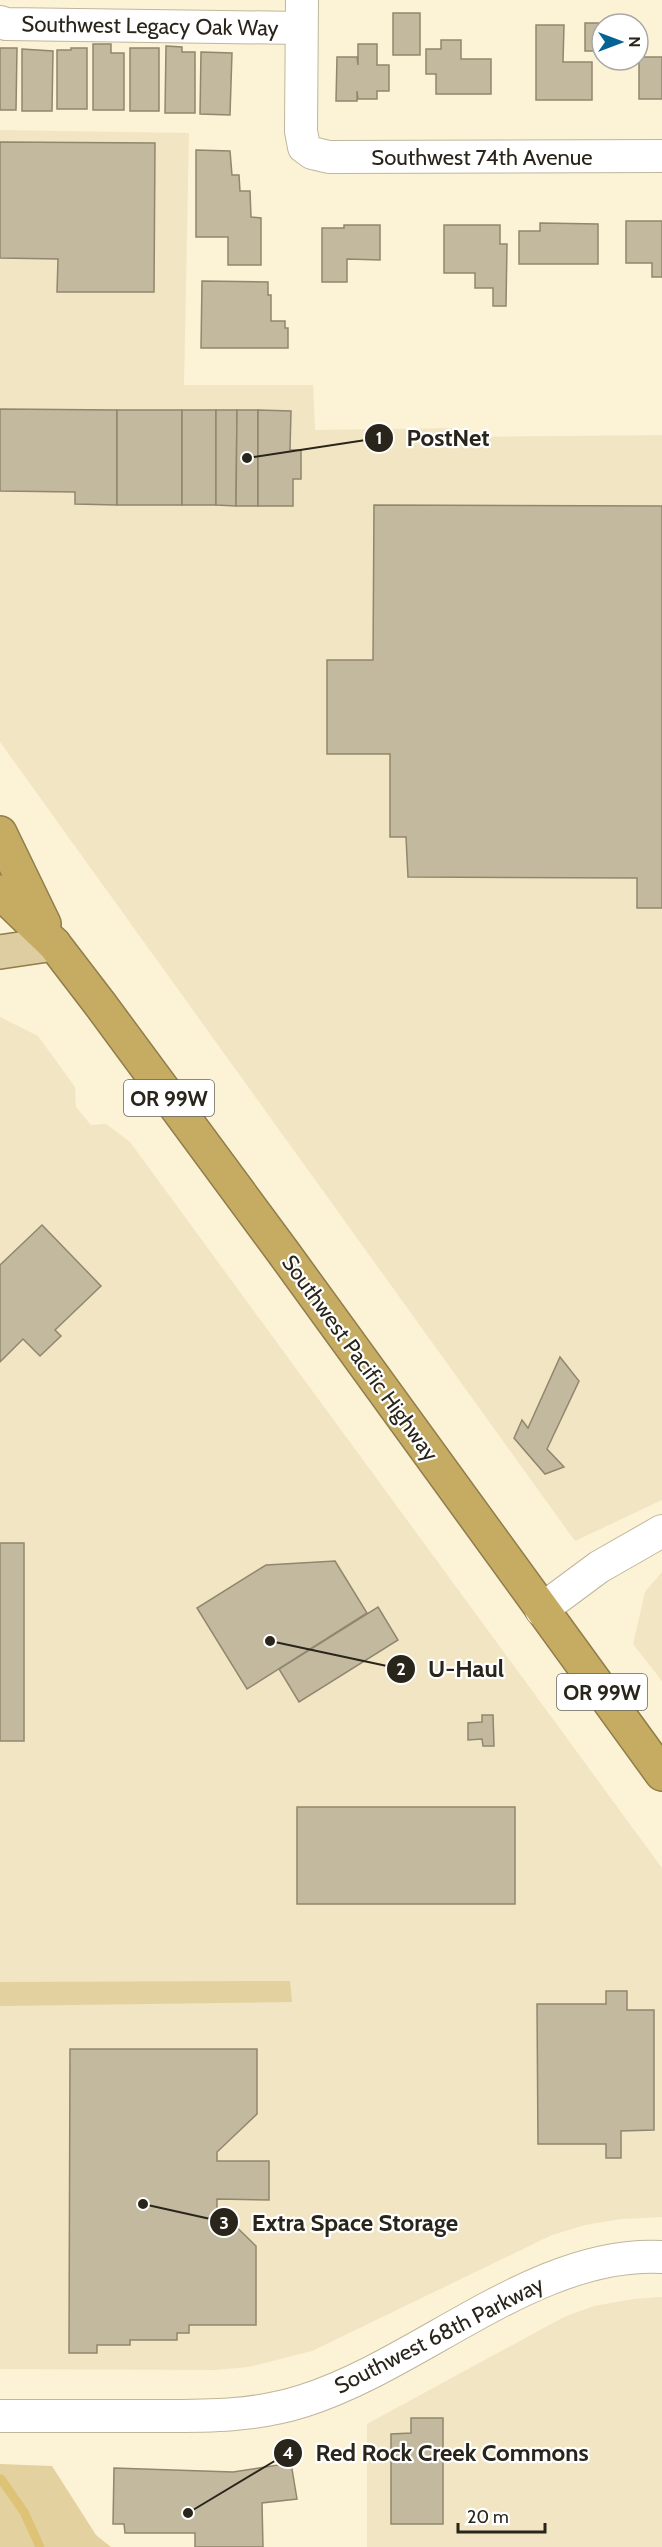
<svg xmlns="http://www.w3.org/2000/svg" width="662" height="2547" font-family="Cabin,sans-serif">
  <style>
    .built { fill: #f2e5c3 }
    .green { fill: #e3d1a0 }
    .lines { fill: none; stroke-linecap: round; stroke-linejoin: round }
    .stream { stroke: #dec276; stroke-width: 9 }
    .building { fill: #c2b99f; stroke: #90876e; stroke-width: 1.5 }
    .minor-casing { stroke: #bfb69c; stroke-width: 34 }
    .major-casing { stroke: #8f7d4a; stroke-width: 36 }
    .highway-casing { stroke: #8f7d4a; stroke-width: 36 }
    .minor { stroke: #fff; stroke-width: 32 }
    .major { stroke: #ddcda1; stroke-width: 33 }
    .highway { stroke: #c6ac63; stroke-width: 33 }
    .labels { text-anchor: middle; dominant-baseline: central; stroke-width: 4.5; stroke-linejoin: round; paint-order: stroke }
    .shield { fill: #fff; stroke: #69665f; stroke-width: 1.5 }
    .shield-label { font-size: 21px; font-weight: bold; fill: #29251b }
    .street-label { font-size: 22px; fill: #29251b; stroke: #fff }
    .leader { fill: none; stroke: #29251b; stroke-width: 2 }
    .callout-dot { fill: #29251b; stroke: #fff; stroke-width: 2 }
    .mark-label { font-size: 18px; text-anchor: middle; font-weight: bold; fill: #fff }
    .callout-label { font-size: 24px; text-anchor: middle; font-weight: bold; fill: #29251b; stroke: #fff; stroke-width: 4.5; stroke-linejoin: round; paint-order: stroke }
  </style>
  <rect width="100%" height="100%" fill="#fcf2d6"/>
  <g class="built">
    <path d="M0,130L189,133L184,385H313L315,430L456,428V437L662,435V1500L575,1541L0,742Z"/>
    <path d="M0,1017L38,1036L75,1087L76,1107L91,1125L106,1124L130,1142L662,1868V2217L621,2219L585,2225L552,2235L312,2351L249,2367L214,2370L0,2369Z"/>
    <path d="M662,1572V1681L633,1644L645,1592Z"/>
    <path d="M662,2297V2547H367V2424L564,2317L594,2306L633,2299Z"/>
  </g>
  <g class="green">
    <path d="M290,1981L292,2002L0,2006V1982Z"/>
    <path d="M0,2464L52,2466L96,2535L111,2547H0Z"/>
  </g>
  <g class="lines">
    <path class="stream" d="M1,2479L24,2512L40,2547"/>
  </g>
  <g class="building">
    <rect x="393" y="13" width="27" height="42"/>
    <path d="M585,23H611L602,24V51H585Z"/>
    <path d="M536,25H564L563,62H592V100H536Z"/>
    <path d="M441,40H461V59H491V94H436V74H426V49H441Z"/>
    <path d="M93,44H111V53H124V110H93Z"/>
    <path d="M358,44H377V65H389V91H377V99H358L357,91V101H336L337,57H357L358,65Z"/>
    <path d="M166,46L182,47V52H195V113H165Z"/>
    <path d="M0,48H17L16,110H0Z"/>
    <path d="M71,48H87V109H57V50H71Z"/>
    <rect x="130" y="48" width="29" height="63"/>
    <path d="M22,49L53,51L52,111H22Z"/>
    <path d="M201,52L232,53L230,115L200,114Z"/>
    <rect x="639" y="57" width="23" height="42"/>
    <path d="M0,142L155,143L154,292H57L58,259L0,258Z"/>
    <path d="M196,150L230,151L232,175H239L240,191H250L251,217L261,218V265H228V237H196Z"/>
    <path d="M626,221H662V277H652V263H626Z"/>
    <path d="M540,223L598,224V264H519V231H540Z"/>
    <path d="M344,225H380V260L347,259V282H322V228H344Z"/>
    <path d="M444,225H500V244H507L506,306H493V288H475V273H444Z"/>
    <path d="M202,281L268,282V295H271V321H285V328H288V348H201Z"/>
    <path d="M0,409L117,410V505L75,504V492L0,491Z"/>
    <rect x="117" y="410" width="65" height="95"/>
    <rect x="182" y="410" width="34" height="95"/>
    <path d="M216,410H237L236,506L216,505Z"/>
    <path d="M237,410H258V506H236Z"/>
    <path d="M258,410L291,411L290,450H301V479H293V506H258Z"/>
    <path d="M374,505L662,506V908H637V878L408,877L406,837H390V754H327V660H373Z"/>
    <path d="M42,1225L101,1286L55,1330L61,1336L40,1356L23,1339L0,1362V1265Z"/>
    <path d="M560,1357L579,1381L547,1449L564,1467L545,1474L514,1438L522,1420L528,1428Z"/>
    <rect x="0" y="1543" width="24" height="198"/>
    <path d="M335,1561L367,1613L247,1689L197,1608L266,1565Z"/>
    <path d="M378,1607L398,1640L299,1702L279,1669Z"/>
    <path d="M482,1715H493L494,1746H483L482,1739L468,1740V1723L482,1722Z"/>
    <rect x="297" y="1807" width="218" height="97"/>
    <path d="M606,1991H627V2010H654V2130L621,2131V2158H606V2144H538L537,2004H606Z"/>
    <path d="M70,2049H257V2114L217,2152V2161H269V2200L217,2199V2208L256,2246V2325H189V2333H177V2340H130V2345H97V2353H69Z"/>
    <path d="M411,2418H443V2524H391V2434L411,2433Z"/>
    <path d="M291,2463L297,2499L262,2503L263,2547H195V2533H125L124,2524H113L114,2468L233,2472Z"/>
  </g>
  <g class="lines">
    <g class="minor-casing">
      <g id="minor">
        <path d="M302,0L301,131L304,147L312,153L329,157L662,156"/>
        <path d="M0,22L6,24L301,28"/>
        <path d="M541,1610L599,1567L662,1531"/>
        <path d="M0,2416C50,2416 100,2416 150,2416C203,2416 253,2417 303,2401C421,2364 536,2250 662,2257"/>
      </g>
    </g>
    <g class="major-casing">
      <path id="major" d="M0,952L54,944"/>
    </g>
    <g class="highway-casing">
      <g id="highway">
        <path d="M0,833L44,924"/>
        <path d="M0,892L54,944L100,1004L283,1252L662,1774"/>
      </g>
    </g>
    <use href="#minor" class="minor"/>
    <use href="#major" class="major"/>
    <use href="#highway" class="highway"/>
  </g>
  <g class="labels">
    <g class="shield">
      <rect x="124" y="1080" width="90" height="36" rx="4.5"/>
      <rect x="557" y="1674" width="90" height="36" rx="4.5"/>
    </g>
    <g class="shield-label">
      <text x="169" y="1098">OR 99W</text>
      <text x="602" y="1692">OR 99W</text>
    </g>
    <g class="street-label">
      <text transform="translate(150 26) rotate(1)">Southwest Legacy Oak Way</text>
      <text x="482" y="157">Southwest 74th Avenue</text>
      <text transform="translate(360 1358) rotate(54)">Southwest Pacific Highway</text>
      <text transform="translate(439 2335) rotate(-27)">Southwest 68th Parkway</text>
    </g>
  </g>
  <path class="leader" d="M247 458L379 438M270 1641L401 1669M143 2204L224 2222M188 2513L288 2453"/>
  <g class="callout-dot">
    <circle cx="247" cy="458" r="6"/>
    <circle cx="270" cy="1641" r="6"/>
    <circle cx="143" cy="2204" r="6"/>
    <circle cx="188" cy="2513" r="6"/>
    <circle cx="379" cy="438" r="15"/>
    <circle cx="401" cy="1669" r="15"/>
    <circle cx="224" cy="2222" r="15"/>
    <circle cx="288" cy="2453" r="15"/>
  </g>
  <g class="mark-label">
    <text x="379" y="444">1</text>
    <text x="401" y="1675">2</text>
    <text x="224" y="2229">3</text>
    <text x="288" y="2459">4</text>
  </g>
  <g class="callout-label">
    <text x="448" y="446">PostNet</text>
    <text x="466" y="1677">U-Haul</text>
    <text x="355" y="2231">Extra Space Storage</text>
    <text x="452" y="2461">Red Rock Creek Commons</text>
  </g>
  <g transform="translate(620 42) rotate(90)"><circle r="28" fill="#ffffff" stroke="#a9a8a4" stroke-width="1.5"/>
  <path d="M0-4.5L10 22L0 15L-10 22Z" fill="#046393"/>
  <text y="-9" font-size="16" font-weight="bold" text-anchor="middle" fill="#29251b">N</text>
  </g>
  <path d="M458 2523v9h87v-9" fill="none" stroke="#29251b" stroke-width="3"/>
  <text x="467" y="2523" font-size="18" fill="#29251b" stroke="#ffffff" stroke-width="4.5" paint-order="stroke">20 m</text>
</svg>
